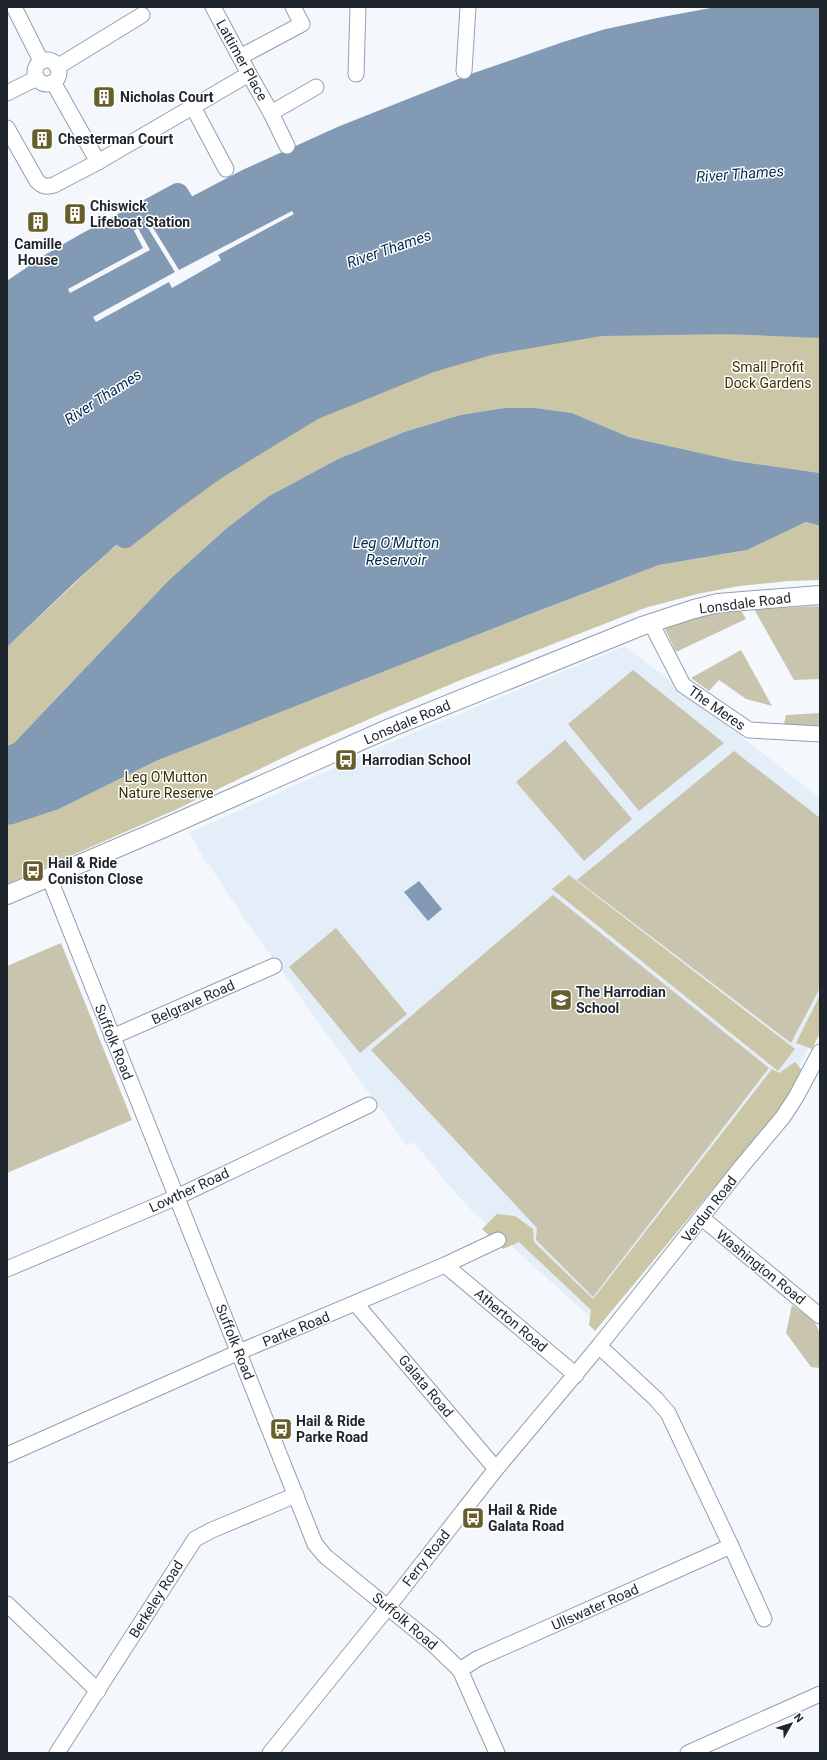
<svg xmlns="http://www.w3.org/2000/svg" width="827" height="1760" font-family="Roboto,sans-serif">
  <style>
    .built { fill: #e4eef8 }
    .green { fill: #c8c4ae }
    .forest { fill: #cbc6a5 }
    .water { fill: #829ab3 }
    .pier { fill: #f4f8fc }
    .lines { fill: none; stroke-linecap: round; stroke-linejoin: round }
    .river { stroke: #829ab3; stroke-width: 22 }
    .minor-casing { stroke: #90a0b1; stroke-width: 17 }
    .major-casing { stroke: #90a0b1; stroke-width: 20 }
    .minor { stroke: #fff; stroke-width: 15 }
    .major { stroke: #fff; stroke-width: 18 }
    .labels { text-anchor: middle; dominant-baseline: central; stroke-width: 3; stroke-linejoin: round; paint-order: stroke }
    .street-label { font-size: 14px; fill: #1e252c; stroke: #fff }
    .poi-label { font-size: 14px; font-weight: bold; fill: #1e252c; stroke: #fff; text-anchor: start }
    .park-label { font-size: 14px; fill: #3a3307; stroke: #fff }
    .water-label { font-size: 15px; font-style: italic; fill: #042c4e; stroke: #fff }
  </style>
  <rect width="100%" height="100%" fill="#f4f8fc"/>
  <path class="built" d="M625,646L820,798V1026L778,1107L598,1324L473,1212L445,1181L414,1142L407,1146L246,921L208,863L207,864L189,833L403,737Z"/>
  <g class="green">
    <path d="M820,606V679L794,680L754,609Z"/>
    <path d="M739,607L746,619L676,652L665,629L667,625Z"/>
    <path d="M741,650L772,706L746,699L719,680L709,691L691,678Z"/>
    <path d="M633,670L724,743L639,811L568,724Z"/>
    <path d="M820,713V729L784,724L786,715Z"/>
    <path d="M565,740L632,819L584,861L516,782Z"/>
    <path d="M734,751L820,818V988L791,1043L577,880Z"/>
    <path d="M553,895L769,1068L593,1297L536,1240L537,1228L371,1050Z"/>
    <path d="M336,928L407,1014L360,1053L289,967Z"/>
    <path d="M61,943L132,1120L7,1173V966Z"/>
    <path d="M792,1305C799,1310 808,1316 814,1322C824,1334 820,1353 820,1368L811,1367L786,1333Z"/>
  </g>
  <g class="forest">
    <path d="M727,323L820,327V473L736,461L629,437L572,413L536,408H504L460,415L404,432L338,459L269,496L228,527L169,580L14,743L7,746V647L106,554L167,504L215,469L313,409L429,362L490,344L601,325Z"/>
    <path d="M806,522L820,526V580L788,581L739,586L697,594L645,608L463,679L383,713L303,748L175,810L7,884V825L14,824L59,809L156,761L525,616L659,565L747,550Z"/>
    <path d="M569,875L795,1049L778,1071L552,889Z"/>
    <path d="M820,995V1033L812,1049L796,1043Z"/>
    <path d="M795,1062L801,1069L789,1097L595,1331L589,1325L591,1310L519,1242L503,1249L482,1229L497,1214L515,1216L533,1229L534,1242L593,1299L772,1069L779,1073Z"/>
  </g>
  <g class="water">
    <path d="M776,7H820V327L727,323L601,325L490,344L429,362L313,409L215,469L167,504L125,537L73,584L7,647V307L9,310L18,304L10,292L51,264L82,246L178,194L188,211L247,180L342,137L473,85L568,52L607,40L663,28Z"/>
    <path d="M504,408H536L572,413L629,437L736,461L820,473V526L806,522L747,550L659,565L525,616L156,761L59,809L14,824L7,825V746L14,743L169,580L228,527L269,496L338,459L404,432L460,415Z"/>
    <path d="M419,881L442,909L428,921L404,892Z"/>
  </g>
  <g class="pier">
    <path d="M292,211L294,214L218,255L221,260L172,288L169,282L96,322L93,317L175,272L140,215L144,213L179,270Z"/>
    <path d="M133,219L150,250L70,293L68,289L143,248L129,221Z"/>
  </g>
  <g class="lines">
    <g class="river">
      <path d="M7,307L9,310L18,304L10,292L51,264L82,246L178,194L188,211L247,180L342,137L473,85L568,52L607,40L663,28L776,7"/>
      <path d="M101,522L125,537L167,504L215,469L313,409L429,362L490,344L601,325L727,323L820,327"/>
    </g>
    <g class="minor-casing">
      <g id="minor">
        <path d="M14,7L41,61"/>
        <path d="M213,7L249,74L271,113L287,146"/>
        <path d="M240,57L302,24L293,7"/>
        <circle cx="47" cy="72" r="12"/>
        <path d="M57,67L142,15"/>
        <path d="M464,71L468,7"/>
        <path d="M356,74L358,7"/>
        <path d="M53,82L98,162"/>
        <path d="M7,93L37,78"/>
        <path d="M193,107L226,169"/>
        <path d="M271,113L316,87"/>
        <path d="M7,128L37,181C43,187 47,187 54,185L98,162L249,74"/>
        <path d="M651,623L683,685L749,730L820,734"/>
        <path d="M49,877L315,1544L325,1556L434,1645L460,1670L497,1753"/>
        <path d="M112,1037L274,966"/>
        <path d="M702,1218L820,1316"/>
        <path d="M445,1265L576,1375"/>
        <path d="M7,1269L177,1197L369,1105"/>
        <path d="M356,1304L496,1469"/>
        <path d="M7,1455L239,1352L445,1265L498,1240"/>
        <path d="M731,1546L764,1619"/>
        <path d="M7,1604L98,1691"/>
        <path d="M460,1670L477,1659L731,1546L668,1413L656,1399L599,1346"/>
        <path d="M57,1753L195,1539L212,1530L296,1495"/>
        <path d="M270,1753L388,1607L496,1469L599,1346L742,1166L783,1117L796,1097L820,1052"/>
        <path d="M688,1753L820,1694"/>
      </g>
    </g>
    <g class="major-casing">
      <path id="major" d="M7,895L164,828L392,727L642,626L694,609L718,603L820,595"/>
    </g>
    <use href="#minor" class="minor"/>
    <use href="#major" class="major"/>
  </g>
  <defs>
    <g id="building-square" transform="scale(1.15)"><rect x="-9" y="-9" width="18" height="18" rx="4" fill="#675e2b" stroke="#fff"/><path d="M-4-6H4V6H1V3H-1V6H-4ZM-2.5-4.3h1.7v1.8h-1.7ZM.8-4.3h1.7v1.8H.8ZM-2.5-1h1.7V.8h-1.7ZM.8-1h1.7V.8H.8Z" fill="#fff"/></g>
    <g id="bus-square" transform="scale(1.15)"><rect x="-9" y="-9" width="18" height="18" rx="4" fill="#675e2b" stroke="#fff"/><path d="M-5-6H5V4H4V6H2V4H-2V6H-4V4H-5ZM-3.5-4V0h7V-4ZM-3.5 1.2v1.5H-2V1.2ZM2 1.2v1.5H3.5V1.2Z" fill="#fff"/></g>
    <g id="school-square" transform="scale(1.15)"><rect x="-9" y="-9" width="18" height="18" rx="4" fill="#675e2b" stroke="#fff"/><path d="M0-5L7-2L0 1L-7-2ZM-4 1L0 2.5L4 1V4Q0 6-4 4Z" fill="#fff"/></g>
  </defs>
  <g fill-rule="evenodd">
    <use href="#building-square" x="104" y="97"/>
    <use href="#building-square" x="42" y="139"/>
    <use href="#building-square" x="75" y="214"/>
    <use href="#building-square" x="38" y="222"/>
    <use href="#bus-square" x="346" y="760"/>
    <use href="#bus-square" x="33" y="871"/>
    <use href="#school-square" x="561" y="1000"/>
    <use href="#bus-square" x="281" y="1429"/>
    <use href="#bus-square" x="473" y="1518"/>
  </g>
  <g class="labels">
    <g class="street-label">
      <text transform="translate(242 60) rotate(61)">Lattimer Place</text>
      <text transform="translate(745 603) rotate(-7)">Lonsdale Road</text>
      <text transform="translate(717 708) rotate(35)">The Meres</text>
      <text transform="translate(407 722) rotate(-23)">Lonsdale Road</text>
      <text transform="translate(193 1002) rotate(-24)">Belgrave Road</text>
      <text transform="translate(114 1042) rotate(68)">Suffolk Road</text>
      <text transform="translate(189 1190) rotate(-25)">Lowther Road</text>
      <text transform="translate(709 1209) rotate(-52)">Verdun Road</text>
      <text transform="translate(761 1267) rotate(39)">Washington Road</text>
      <text transform="translate(511 1320) rotate(40)">Atherton Road</text>
      <text transform="translate(296 1329) rotate(-22)">Parke Road</text>
      <text transform="translate(235 1342) rotate(68)">Suffolk Road</text>
      <text transform="translate(426 1386) rotate(50)">Galata Road</text>
      <text transform="translate(426 1558) rotate(-52)">Ferry Road</text>
      <text transform="translate(156 1599) rotate(-58)">Berkeley Road</text>
      <text transform="translate(595 1607) rotate(-24)">Ullswater Road</text>
      <text transform="translate(405 1621) rotate(40)">Suffolk Road</text>
    </g>
    <g class="poi-label">
      <text x="120" y="97">Nicholas Court</text>
      <text x="58" y="139">Chesterman Court</text>
      <text x="90" y="206">Chiswick<tspan x="90" dy="16">Lifeboat Station</tspan></text>
      <text x="38" y="244" text-anchor="middle">Camille<tspan x="38" dy="16">House</tspan></text>
      <text x="362" y="760">Harrodian School</text>
      <text x="48" y="863">Hail &amp; Ride<tspan x="48" dy="16">Coniston Close</tspan></text>
      <text x="576" y="992">The Harrodian<tspan x="576" dy="16">School</tspan></text>
      <text x="296" y="1421">Hail &amp; Ride<tspan x="296" dy="16">Parke Road</tspan></text>
      <text x="488" y="1510">Hail &amp; Ride<tspan x="488" dy="16">Galata Road</tspan></text>
    </g>
    <g class="park-label">
      <text x="768" y="367">Small Profit<tspan x="768" dy="16">Dock Gardens</tspan></text>
      <text x="166" y="777">Leg O'Mutton<tspan x="166" dy="16">Nature Reserve</tspan></text>
    </g>
    <g class="water-label">
      <text transform="translate(740 174) rotate(-4)">River Thames</text>
      <text transform="translate(389 249) rotate(-19)">River Thames</text>
      <text transform="translate(103 397) rotate(-33)">River Thames</text>
      <text x="396" y="543">Leg O'Mutton<tspan x="396" dy="17">Reservoir</tspan></text>
    </g>
  </g>
  <rect width="827" height="1760" fill="none" stroke="#1e252c" stroke-width="16"/>
  <g transform="translate(791 1724) rotate(51)" stroke="#ffffff" stroke-width="3" paint-order="stroke">
  <path d="M0-3L7 15L0 10L-7 15Z" fill="#1e252c"/>
  <text y="-6" font-size="11" font-weight="bold" text-anchor="middle" fill="#1e252c">N</text>
  </g>
</svg>
